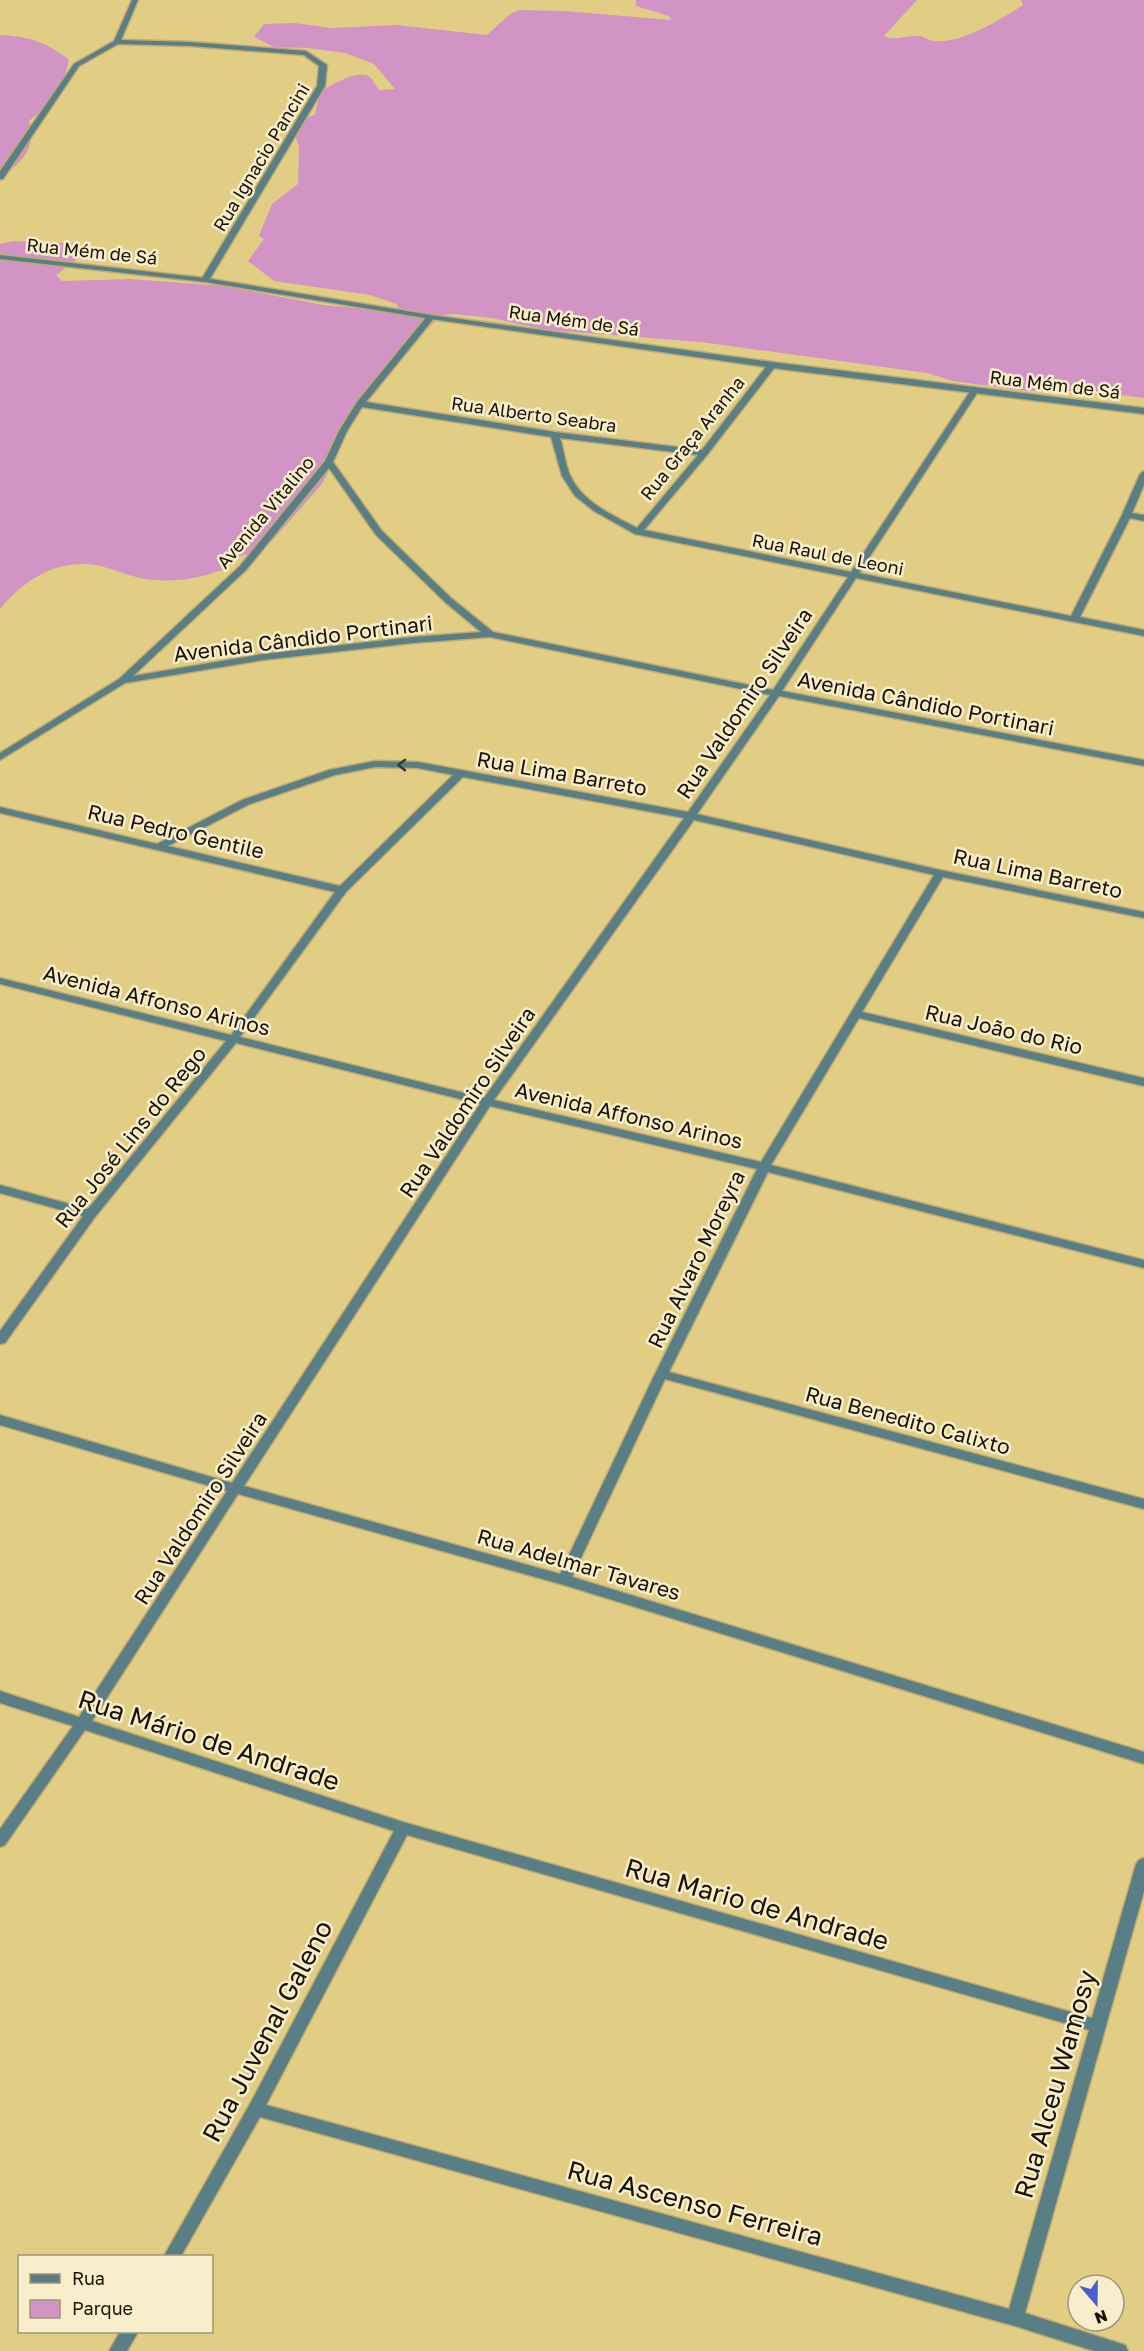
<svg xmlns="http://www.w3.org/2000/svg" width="1144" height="2351" font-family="'Golos Text',sans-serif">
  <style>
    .green { fill: #d194c5 }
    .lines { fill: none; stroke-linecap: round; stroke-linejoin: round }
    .minor-casing { stroke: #beab6d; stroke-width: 3 }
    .tertiary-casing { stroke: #beab6d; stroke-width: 3 }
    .minor { fill: #5a7e86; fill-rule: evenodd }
    .tertiary { fill: #5a7e86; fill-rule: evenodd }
    .oneway { stroke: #30382f }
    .labels { text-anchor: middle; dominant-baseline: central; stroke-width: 5; stroke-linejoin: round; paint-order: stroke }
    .far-street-label { font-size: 18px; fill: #1a1200; stroke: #f9eecb }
    .street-label { font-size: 21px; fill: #1a1200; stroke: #f9eecb }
    .near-street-label { font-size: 26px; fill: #1a1200; stroke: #f9eecb }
  </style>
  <rect width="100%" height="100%" fill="#e2cd85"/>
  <g class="green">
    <path d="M636,0H917L884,36C896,42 907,34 920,36C924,37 928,40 933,41C962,44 999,20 1023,5L1021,0H1144V398L1088,391H1026L953,381L927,373L701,342L547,330L491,318L454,314L442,315L394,359L359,409L322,484L272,541L251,553L226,560L222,570C200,578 178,582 154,580C134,579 115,569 96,565C56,559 24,580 0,609V244L12,241L71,243L80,246L79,258L56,275L62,281L130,279L224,286L323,305L387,311L398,309L397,304L370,295L274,281L248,261L264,239L259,236L272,204L298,184L299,147L292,125L296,121L315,115L320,92C330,86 359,68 370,77C373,80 376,86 379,90L395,89L374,64L345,53L308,48L274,47L254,37L264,24L295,23L332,28L396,25L487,35L510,14L519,10L564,11L671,20L669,16L636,6Z"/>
    <path d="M0,35C30,37 45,41 69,60L60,95L29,121C37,155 19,159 0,182Z"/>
  </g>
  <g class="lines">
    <g class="minor-casing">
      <g id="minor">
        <path d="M132,0H138L121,40L190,42L306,51L327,65L325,86L208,282L201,280L317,86L319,66L304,55L190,46L118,44L79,66L3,179H0V171L74,64L114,41Z"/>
        <path d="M428,315L435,317L366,402L555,432L702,450L769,363H775V367L707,455L644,530L851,572L971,390L975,387L979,390L859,573L1071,616L1122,515L1140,474L1144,471V485L1132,513L1144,515V521L1130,518L1080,617L1144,630V636L856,578L782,691L1144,760V766L779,696L697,814L940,870L1144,912V918L943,877L862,1012L1144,1078V1086L859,1018L771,1165L1144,1260V1268L768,1172L669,1372L1144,1499V1509L665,1379L572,1577L1144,1752V1764L564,1585L238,1494L92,1721L403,1822L1092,2018L1136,1864L1139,1860L1144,1858V1891L1025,2313L1119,2343L1125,2345L1128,2351H1094L1015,2326L260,2117L181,2256H164L250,2104L394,1831L85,1730L5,1845L0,1847V1829L73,1726L0,1703V1691L79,1717L227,1491L0,1425V1415L232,1483L480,1104L236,1043L95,1217L5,1343L0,1344V1331L83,1216L0,1193V1185L88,1209L226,1041L0,984V978L231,1035L335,892L0,813V807L157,844L242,800L329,770L375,761L418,762L688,812L770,695L490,637L413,643L263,660L125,683L0,760V753L119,679L240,566L325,461L339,431L357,402ZM362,407L551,437L562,476L575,496L594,511L635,534L848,577L773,690L493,632L451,598L382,531L333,462L347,431ZM560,438L698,455L637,528C612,515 582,502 570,475C565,464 564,450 560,438ZM329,468L376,535L445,602L481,632L413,637L263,654L133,676L246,570ZM375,767L418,768L453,775L340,886L168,846L250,804L335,775ZM463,777L684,818L484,1098L240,1037L346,892ZM694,820L934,875L761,1162L494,1100ZM490,1106L757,1169L655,1374L560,1574L244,1486ZM407,1835L1089,2030L1009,2309L266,2105Z"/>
        <path d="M120,2332H138L127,2351H109Z"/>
      </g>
    </g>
    <g class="tertiary-casing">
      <path id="tertiary" d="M0,255L205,278L431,315L772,362L1144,408V414L772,368L431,319L205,282L0,259Z"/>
    </g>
    <use href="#minor" class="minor"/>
    <use href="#tertiary" class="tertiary"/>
  </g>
  <defs><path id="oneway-chevron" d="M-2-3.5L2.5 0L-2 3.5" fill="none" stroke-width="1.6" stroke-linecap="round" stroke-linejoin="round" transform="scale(1.5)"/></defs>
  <use class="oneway" href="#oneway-chevron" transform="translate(402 765) rotate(-179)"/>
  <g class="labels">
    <g class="far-street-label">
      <text transform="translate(261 157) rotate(-59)">Rua Ignacio Pancini</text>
      <text transform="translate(92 251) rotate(6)">Rua Mém de Sá</text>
      <text transform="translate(574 320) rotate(8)">Rua Mém de Sá</text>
      <text transform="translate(1055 384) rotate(7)">Rua Mém de Sá</text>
      <text transform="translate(534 414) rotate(8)">Rua Alberto Seabra</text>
      <text transform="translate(692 438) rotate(-51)">Rua Graça Aranha</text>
      <text transform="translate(265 512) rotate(-50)">Avenida Vitalino</text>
      <text transform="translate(828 554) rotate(11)">Rua Raul de Leoni</text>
    </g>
    <g class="street-label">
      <text transform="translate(303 638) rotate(-7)">Avenida Cândido Portinari</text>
      <text transform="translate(744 703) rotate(-56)">Rua Valdomiro Silveira</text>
      <text transform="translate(926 703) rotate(11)">Avenida Cândido Portinari</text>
      <text transform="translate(562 773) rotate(10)">Rua Lima Barreto</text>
      <text transform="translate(176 831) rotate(13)">Rua Pedro Gentile</text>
      <text transform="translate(1038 873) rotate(12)">Rua Lima Barreto</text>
      <text transform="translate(157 1000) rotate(14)">Avenida Affonso Arinos</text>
      <text transform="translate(1004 1029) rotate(13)">Rua João do Rio</text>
      <text transform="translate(467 1102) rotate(-56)">Rua Valdomiro Silveira</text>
      <text transform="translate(629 1115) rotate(13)">Avenida Affonso Arinos</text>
      <text transform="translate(130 1137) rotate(-51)">Rua José Lins do Rego</text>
      <text transform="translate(696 1259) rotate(-64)">Rua Alvaro Moreyra</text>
      <text transform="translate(908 1420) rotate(15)">Rua Benedito Calixto</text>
      <text transform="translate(200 1508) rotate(-57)">Rua Valdomiro Silveira</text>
      <text transform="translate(579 1564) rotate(16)">Rua Adelmar Tavares</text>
    </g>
    <g class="near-street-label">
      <text transform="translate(209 1740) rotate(18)">Rua Mário de Andrade</text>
      <text transform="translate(757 1904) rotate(16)">Rua Mario de Andrade</text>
      <text transform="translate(267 2031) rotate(-62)">Rua Juvenal Galeno</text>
      <text transform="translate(1055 2084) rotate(-74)">Rua Alceu Wamosy</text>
      <text transform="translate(695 2203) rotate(15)">Rua Ascenso Ferreira</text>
    </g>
  </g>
  <rect x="18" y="2255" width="195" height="78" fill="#f9eecb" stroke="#a0967a" stroke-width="1.5"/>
  <rect x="30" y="2274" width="30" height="9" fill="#5a7e86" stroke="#a0967a" stroke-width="1.5"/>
  <text x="72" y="2285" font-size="18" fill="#1a1200">Rua</text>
  <rect x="30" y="2300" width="30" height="18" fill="#d194c5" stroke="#a0967a" stroke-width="1.5"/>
  <text x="72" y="2315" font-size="18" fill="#1a1200">Parque</text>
  <g transform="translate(1096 2303) rotate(160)"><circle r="28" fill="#f9eecb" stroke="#a0967a" stroke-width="1.5"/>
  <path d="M0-4.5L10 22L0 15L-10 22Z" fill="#4d5cd1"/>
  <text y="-9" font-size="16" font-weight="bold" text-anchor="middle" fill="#1a1200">N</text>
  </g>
</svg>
